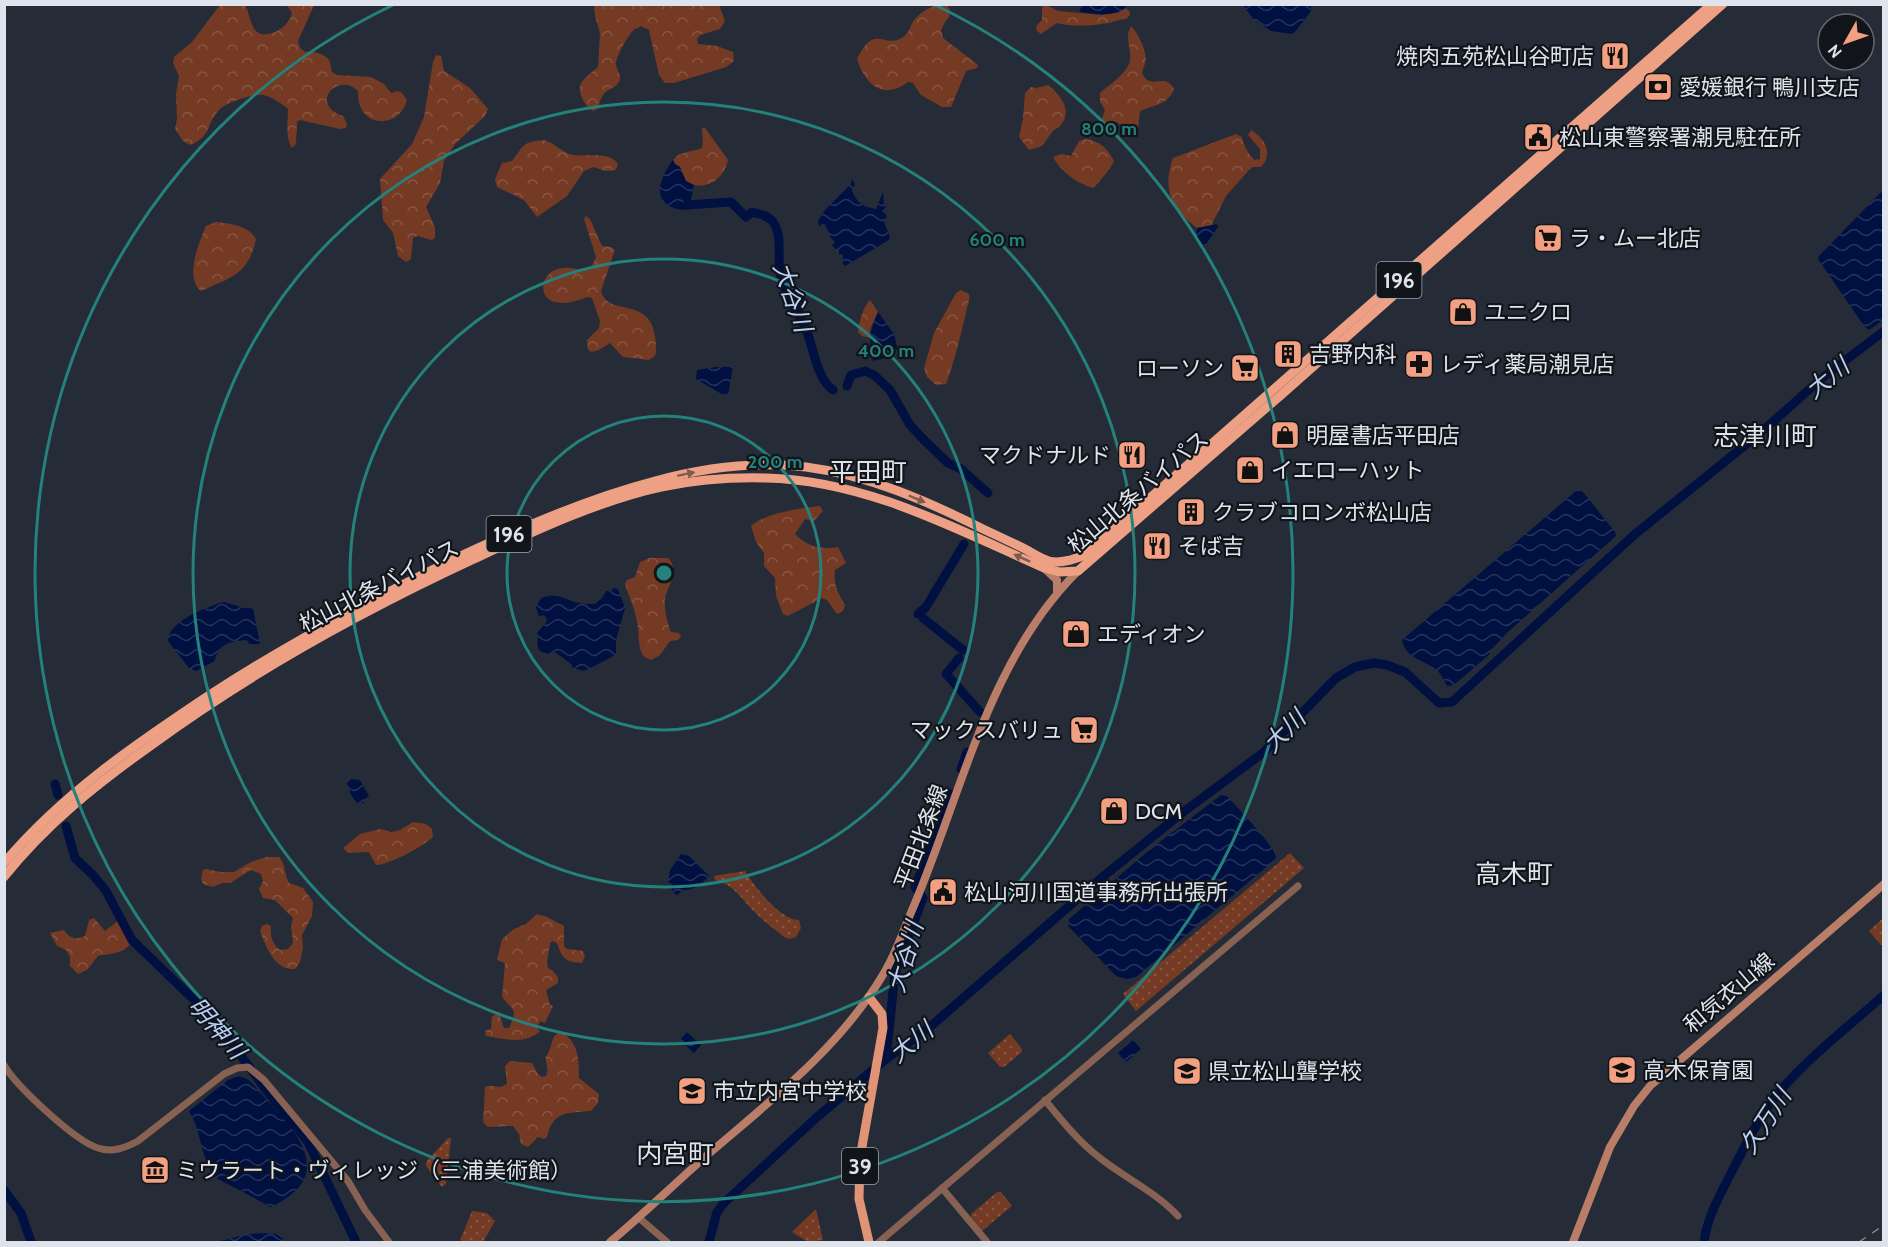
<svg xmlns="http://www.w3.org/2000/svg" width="1888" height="1247" font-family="Cabin,'Noto Sans JP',sans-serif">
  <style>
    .grass { fill: url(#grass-dots) }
    .forest { fill: url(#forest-crowns) }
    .water { fill: url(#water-waves) }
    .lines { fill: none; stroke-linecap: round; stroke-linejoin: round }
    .river { stroke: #001041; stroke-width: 9 }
    .tertiary { stroke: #876152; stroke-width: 7 }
    .secondary { stroke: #ba7d67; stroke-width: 8 }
    .primary { stroke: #e19376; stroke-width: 9 }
    .trunk { stroke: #eda084; stroke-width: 9 }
    .rail { stroke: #898f99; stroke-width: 1.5; stroke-dasharray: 8 8; stroke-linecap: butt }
    .oneway { fill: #7f5a4f }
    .ring { fill: none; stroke: #24817b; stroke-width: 3 }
    .labels { text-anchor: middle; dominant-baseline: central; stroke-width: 4.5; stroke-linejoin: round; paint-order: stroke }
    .shield { fill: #11151a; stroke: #a1a6ad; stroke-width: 1.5 }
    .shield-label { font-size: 21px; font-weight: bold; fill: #dfe4ec }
    .poi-label { font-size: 22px; fill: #dfe4ec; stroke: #11151a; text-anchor: start }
    .street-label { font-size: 22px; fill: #dfe4ec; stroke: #11151a }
    .water-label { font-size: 24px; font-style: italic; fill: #b8cff7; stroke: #11151a }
    .quarter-label { font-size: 26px; fill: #dfe4ec; stroke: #11151a }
    .centre { fill: #24817b; stroke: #11151a; stroke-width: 3 }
    .ring-label { font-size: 18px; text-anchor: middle; font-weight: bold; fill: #24817b; stroke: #11151a; stroke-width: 4.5; stroke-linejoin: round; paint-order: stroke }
  </style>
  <defs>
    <pattern id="grass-dots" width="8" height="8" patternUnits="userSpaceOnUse" patternTransform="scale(1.5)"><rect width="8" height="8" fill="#753a23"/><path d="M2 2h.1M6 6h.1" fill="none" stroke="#885643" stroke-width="1.8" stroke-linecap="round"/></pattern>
    <pattern id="forest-crowns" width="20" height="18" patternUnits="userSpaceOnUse" patternTransform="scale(1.5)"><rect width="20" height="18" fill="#753a23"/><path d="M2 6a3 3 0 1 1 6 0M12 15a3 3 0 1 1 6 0" fill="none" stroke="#885643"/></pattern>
    <pattern id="water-waves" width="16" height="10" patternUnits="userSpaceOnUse" patternTransform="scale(1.5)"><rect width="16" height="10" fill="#001041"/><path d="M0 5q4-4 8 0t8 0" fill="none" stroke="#25335d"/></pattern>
  </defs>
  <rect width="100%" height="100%" fill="#252c38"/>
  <g class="grass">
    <path d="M1290,853L1304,868L1136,1011L1123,994Z"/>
    <path d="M745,871C754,886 780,920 799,920L801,928L796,937L789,939L784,937C772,927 758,917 748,905C737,893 731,884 715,880L714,876Z"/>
    <path d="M1883,918V944L1881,945L1869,931Z"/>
    <path d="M1010,1034L1022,1049V1052L1004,1067H1000L988,1053Z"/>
    <path d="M448,1138H451L446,1184L442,1187L426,1166V1162Z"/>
    <path d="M997,1192H1001L1012,1206L982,1231L971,1217V1214Z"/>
    <path d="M816,1209L823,1240L808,1242L792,1232Z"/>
    <path d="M472,1211L487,1213L495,1221L483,1242H464L460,1240Z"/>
  </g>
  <g class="forest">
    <path d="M220,5H245C249,11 251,28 257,32C269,40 290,26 292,13L287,5H314L298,41L300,48L305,52C312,51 326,53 330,62C331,65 331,69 332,72L337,75L371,77L384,84L391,93L398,91L402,93L407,100C399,131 356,128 358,91C338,71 308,104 343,116L347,124L346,128L340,129L300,120L297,122L296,144L292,148C285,137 288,121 288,109C282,104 271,96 263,95C254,93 225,103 219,110C206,124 212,136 190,145L183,141L175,129L177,119L176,94L179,76L173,63L174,57L192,42Z"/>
    <path d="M594,5H719L725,21L720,29L700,35L697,39L698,44L717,46L733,52L734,61L726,67L674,83H665L659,75L649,30L641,26C639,28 635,28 633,31C629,34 615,58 616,64C616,70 623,76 619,82C611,93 601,87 599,108L593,111C588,108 586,105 583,100C574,82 586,78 598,67L600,33L595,16Z"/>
    <path d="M939,5H946L950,9L949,17L945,22L941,30L943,38L978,65L977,68L966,71L951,107H942L921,95L913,83L908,82C883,101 865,84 857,59C875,22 883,49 902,38C910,33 910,25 915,19C921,12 930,6 939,5Z"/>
    <path d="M1046,5L1058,11L1102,15L1117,13L1126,8L1130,12V15L1126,19C1118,19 1115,22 1108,23C1092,26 1072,27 1057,23L1041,34L1037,31L1036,26L1042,20V7Z"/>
    <path d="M1131,26C1138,33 1145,48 1146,58C1146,63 1143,68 1142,73C1151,92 1164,71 1174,89C1168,105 1154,105 1140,111L1138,129L1134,132H1128L1117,122L1105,128L1100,124L1105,110L1100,102V93C1109,85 1128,73 1130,60C1132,48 1124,38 1131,26Z"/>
    <path d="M436,55L441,56L444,71L470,88L488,109L485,116L455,144L444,161L440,183L426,207L435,227V238L431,240L418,236L413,238L411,259L406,262L398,256L393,233L383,220L380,179L412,144L424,117L433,62Z"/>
    <path d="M1048,85C1060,94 1073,111 1061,125C1055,132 1060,125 1053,131C1049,135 1046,142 1042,146L1029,150L1019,137L1023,119L1025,93L1031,87L1036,88Z"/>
    <path d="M702,128H705L728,160C724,179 708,190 688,184L682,175L680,167L675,164L673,160C681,150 691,153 702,148L703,143Z"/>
    <path d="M1251,130C1265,139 1274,153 1261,167H1253L1249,170L1226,196L1211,226L1197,228C1171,209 1162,189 1173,158L1236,134L1242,137C1244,146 1248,154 1255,160L1260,159V149L1248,135Z"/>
    <path d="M1086,139C1101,142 1107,148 1114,161C1110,171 1101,178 1094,188C1079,185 1060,171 1053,157L1061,154L1071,156L1079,141Z"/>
    <path d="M544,140C556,144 563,153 573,155C587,157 609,151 618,164L616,170L606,171L593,167L584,171L567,196L537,217L524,200L497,187L495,179L502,163L512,161C524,146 521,142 544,140Z"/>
    <path d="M586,216L590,219L602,246L611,247L615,250L601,291C608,318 650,295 655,337C656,344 657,349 655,356L649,360L623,357L610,343L599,350L591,352L588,349L587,340L599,328L600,321L592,298L588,297C577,300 569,305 556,302C540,300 539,279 553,271C565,264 578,271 590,270L596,257L584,219Z"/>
    <path d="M216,222C231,224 248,225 256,239C248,275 232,277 201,291C184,278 199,242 206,226Z"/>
    <path d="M961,290L969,294C970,302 967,306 966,313C960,337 955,360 946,384L936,385L927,377L924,368L934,333L956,293Z"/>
    <path d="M870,300L878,312L870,329V338L862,336L858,332C859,321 863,308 870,300Z"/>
    <path d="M820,506L823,511L814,521L805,519L795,534C808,547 820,550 838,547L846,563L835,570C833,585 838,593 845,605L843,611L837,614L827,600L822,598L788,616L783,614L776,596L775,578L764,566V553L756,542L751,526C765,513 801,508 820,506Z"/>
    <path d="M649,558H668C680,570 668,585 665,599C664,608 667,623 671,632L679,633L681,637L678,640L670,641L660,655L651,660L643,656C637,645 640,634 637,622C635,609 629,597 625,584L627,580L635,577L640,562Z"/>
    <path d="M413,822L426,824L432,829L433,837C422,847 389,865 376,865L369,852L348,853L343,848L360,834L380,829L391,832L400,830Z"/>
    <path d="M266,857H279C286,865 284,874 289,883L303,888L313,902L312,916L302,935L303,948L300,962L295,969C275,971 266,947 260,931L262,926L267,924L271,926C270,935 272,944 280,950L288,949L293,943L291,926L293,918L275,900L263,898L259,889L263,881L261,874L251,870L230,883H222L213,887L203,884L201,879L203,870L206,869L221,872H234L251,862Z"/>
    <path d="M537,914L547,917L564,926V946L567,949L583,951L585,957L582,963C566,962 562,959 557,943L553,941L550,943L547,962L548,968L553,971L558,977V983L546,990L550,1005L553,1006L545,1023L540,1021L537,1028L540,1031C526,1045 504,1039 486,1036L485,1031L491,1029L492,1016L497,1014L500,1016L504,1028H509C518,1008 514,1012 502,997L505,963L497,960L502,939L514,929L526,924Z"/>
    <path d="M94,918L105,931L118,921L131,942C124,955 110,953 98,956L87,970L78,974L70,966V957L66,950L57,946L50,933L64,930C70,939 76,940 85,936L89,920Z"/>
    <path d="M562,1032C579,1044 579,1059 579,1078L599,1094L598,1103L591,1111C567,1113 553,1111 547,1137L544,1139L538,1137L528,1147L521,1144L519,1134L513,1126L488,1127L483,1122L485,1087C494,1084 497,1090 507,1084L505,1066L510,1061L532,1063L538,1074L542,1077L546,1076C549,1069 547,1068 546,1061C545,1054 547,1057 549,1051C554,1042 550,1035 562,1032Z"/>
  </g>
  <g class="water">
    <path d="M1311,4V11L1295,32L1291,34L1271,31L1254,20L1243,5Z"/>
    <path d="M1081,5H1124L1126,8C1111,17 1097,14 1080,12Z"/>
    <path d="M673,160L675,164L680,167L686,181L694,185L689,209C678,212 660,205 660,191C659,183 667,167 673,160Z"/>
    <path d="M852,179L855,184L852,190C856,202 863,207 876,209L883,192L884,206L886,207L882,211L887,216L884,222L890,237L889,240L845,266L842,262L843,255L839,254V250H836L832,245L835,242L831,238L825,224H822L820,227L818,221L824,211L851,184Z"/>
    <path d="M1883,190V320L1869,330L1864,326L1818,259L1819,256Z"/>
    <path d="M1217,224L1218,227L1202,250L1196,237L1197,228Z"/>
    <path d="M878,312L894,334L898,350L889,357L873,361C868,341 870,330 878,312Z"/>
    <path d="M715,367H733L728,395L725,396L696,379L697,370Z"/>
    <path d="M1580,490L1583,492L1615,532L1616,536L1508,632L1489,652L1490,654L1454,685L1447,686C1444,681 1442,675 1437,670C1425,660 1405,659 1402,640L1576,491Z"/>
    <path d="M614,588L618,589L625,608L616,640V653L612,657L584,671L573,668L571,664L555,652C548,655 552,654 545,653C534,650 539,642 537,633L547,621L545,616L542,615L539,617L536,607L541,598C559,592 564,600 579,603C584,604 590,604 595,604L602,598L606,591H610Z"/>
    <path d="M224,602L244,608H253L260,644H250L246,640C232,641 217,644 215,661L196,671L189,668L168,641C167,622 208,606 224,602Z"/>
    <path d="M351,779L360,780L369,796L366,798L363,803H357L351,795L347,783Z"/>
    <path d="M1221,795L1227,796C1237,808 1277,847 1276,859L1136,977L1126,979L1116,976L1068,926L1069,919L1148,851Z"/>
    <path d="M681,854L689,856L709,876C701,885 693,891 682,890L678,895L675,894L670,887L672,884L668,882L670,870Z"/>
    <path d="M687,1032L701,1045L694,1053L680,1040Z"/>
    <path d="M1133,1040L1141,1049L1126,1062L1118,1053Z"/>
    <path d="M239,1076L247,1079L252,1083C286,1123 346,1171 271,1207L216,1178C204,1164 202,1145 197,1129C195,1122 192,1117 189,1111L228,1080Z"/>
    <path d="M265,1233L276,1234L288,1242H216L249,1234Z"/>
  </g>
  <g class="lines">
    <g class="river">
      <path d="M687,205L731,202L746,217L752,212C759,214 768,215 773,222C783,236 777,256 780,272C783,291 799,313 807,332C814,350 817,379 833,390"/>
      <path d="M847,386L851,375L865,371L874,375L890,390L910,425L924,440L948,463L961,469L988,493"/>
      <path d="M918,614L926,607L964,544"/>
      <path d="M923,618L963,650"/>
      <path d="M946,674L959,658"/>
      <path d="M948,676L980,712"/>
      <path d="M961,769L967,752"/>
      <path d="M55,784L58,795"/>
      <path d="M66,826L75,858L93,875L106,891L132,940L215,1020L266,1090L308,1142L356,1242"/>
      <path d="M886,1059L895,973L923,898L915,887L951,794"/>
      <path d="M4,1190L21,1213L31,1242"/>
      <path d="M709,1242L717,1212L724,1203L816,1118L886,1059L931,1026L1105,875L1182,813L1264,752L1336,678L1355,667L1364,665L1374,663L1387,665L1405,672L1439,703L1452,702L1634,535L1759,434L1821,379L1884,331"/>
      <path d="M1704,1242C1707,1218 1719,1197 1730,1175C1745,1147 1759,1116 1779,1092C1810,1056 1849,1026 1884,995"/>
    </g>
    <g class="tertiary">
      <path d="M4,1065C16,1086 75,1141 98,1148C112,1153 125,1148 138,1141L224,1074L237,1068L248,1067L264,1080L348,1181L365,1210L389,1242"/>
      <path d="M1045,1100C1062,1121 1079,1142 1100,1158C1125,1178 1156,1192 1178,1216"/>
      <path d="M942,1188L987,1242"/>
      <path d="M639,1218L667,1242"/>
      <path d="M879,1242L1298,886"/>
    </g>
    <g class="secondary">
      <path d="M1044,568L1057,580V591"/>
      <path d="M610,1242C645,1213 677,1181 712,1151C774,1098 842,1045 884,973C895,955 902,934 910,915C961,799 986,662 1078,571"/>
      <path d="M1573,1242L1610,1147L1634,1106L1650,1086L1884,884"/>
    </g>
    <path class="primary" d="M869,997L882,1014L883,1028L860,1158L859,1199L869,1242"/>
    <g class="trunk">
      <path d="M4,863C62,794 137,743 211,694C293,641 379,595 467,553C528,525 590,498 655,481C703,468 756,461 806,467C868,475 927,501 983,529C998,536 1013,543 1027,550C1034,554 1042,559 1049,561C1061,564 1074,559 1085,555L1712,4"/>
      <path d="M4,877C46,824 98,783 153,744C253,671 362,611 474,559C530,533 600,500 661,487C695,480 731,477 766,478C865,480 956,529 1044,568L1060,572L1078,571L1281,395L1723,4"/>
    </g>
    <path class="rail" d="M1859,1242L1884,1225"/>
  </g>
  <defs><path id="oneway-solid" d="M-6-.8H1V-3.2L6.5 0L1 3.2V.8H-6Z" transform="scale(1.5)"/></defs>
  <g class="oneway">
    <use href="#oneway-solid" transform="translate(686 474) rotate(-12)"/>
    <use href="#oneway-solid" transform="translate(917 499) rotate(23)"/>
    <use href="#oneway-solid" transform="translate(1022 558) rotate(-156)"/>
  </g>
  <g class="ring">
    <circle cx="664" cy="573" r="157"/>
    <circle cx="664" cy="573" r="314"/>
    <circle cx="664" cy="573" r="471"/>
    <path d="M935 5A629 629 0 1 1 393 5"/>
  </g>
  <defs>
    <g id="restaurant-square" transform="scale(1.5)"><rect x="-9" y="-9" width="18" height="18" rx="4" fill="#f2a081" stroke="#11151a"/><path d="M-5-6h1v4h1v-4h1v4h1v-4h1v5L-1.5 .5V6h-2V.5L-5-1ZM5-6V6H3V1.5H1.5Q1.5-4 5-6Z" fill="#111"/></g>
    <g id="bank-square" transform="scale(1.5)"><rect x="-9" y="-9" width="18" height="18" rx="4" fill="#f2a081" stroke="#11151a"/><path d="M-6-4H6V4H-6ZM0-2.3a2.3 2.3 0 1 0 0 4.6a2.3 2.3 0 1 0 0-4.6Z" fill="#111"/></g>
    <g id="civic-square" transform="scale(1.5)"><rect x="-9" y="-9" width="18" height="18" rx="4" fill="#f2a081" stroke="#11151a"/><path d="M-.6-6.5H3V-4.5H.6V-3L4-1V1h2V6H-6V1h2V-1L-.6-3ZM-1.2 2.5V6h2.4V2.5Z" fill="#111"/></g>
    <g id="supermarket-square" transform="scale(1.5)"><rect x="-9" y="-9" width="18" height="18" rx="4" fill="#f2a081" stroke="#11151a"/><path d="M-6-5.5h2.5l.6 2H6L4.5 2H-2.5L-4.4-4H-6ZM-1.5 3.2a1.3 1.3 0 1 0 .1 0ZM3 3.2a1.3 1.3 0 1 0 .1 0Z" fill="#111"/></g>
    <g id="shop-square" transform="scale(1.5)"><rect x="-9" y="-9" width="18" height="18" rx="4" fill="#f2a081" stroke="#11151a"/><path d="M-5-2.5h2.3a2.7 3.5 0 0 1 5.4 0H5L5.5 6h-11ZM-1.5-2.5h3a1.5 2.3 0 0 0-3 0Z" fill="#111"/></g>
    <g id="building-square" transform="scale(1.5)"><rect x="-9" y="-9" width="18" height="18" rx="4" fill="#f2a081" stroke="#11151a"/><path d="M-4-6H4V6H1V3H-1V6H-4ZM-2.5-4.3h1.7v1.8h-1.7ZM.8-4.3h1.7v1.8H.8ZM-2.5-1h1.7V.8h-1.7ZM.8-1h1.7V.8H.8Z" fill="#111"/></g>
    <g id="pharmacy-square" transform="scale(1.5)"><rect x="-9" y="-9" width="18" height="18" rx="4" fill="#f2a081" stroke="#11151a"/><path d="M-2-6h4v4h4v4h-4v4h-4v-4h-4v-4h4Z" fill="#111"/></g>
    <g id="school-square" transform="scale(1.5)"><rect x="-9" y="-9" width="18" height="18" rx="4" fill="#f2a081" stroke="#11151a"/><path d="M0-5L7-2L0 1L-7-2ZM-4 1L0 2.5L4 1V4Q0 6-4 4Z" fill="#111"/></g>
    <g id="museum-square" transform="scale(1.5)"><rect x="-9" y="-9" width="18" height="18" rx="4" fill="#f2a081" stroke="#11151a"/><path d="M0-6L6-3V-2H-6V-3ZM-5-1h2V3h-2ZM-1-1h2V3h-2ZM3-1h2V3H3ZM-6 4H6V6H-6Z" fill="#111"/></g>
  </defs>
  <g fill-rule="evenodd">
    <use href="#restaurant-square" x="1615" y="56"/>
    <use href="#bank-square" x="1658" y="87"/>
    <use href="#civic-square" x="1538" y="137"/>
    <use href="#supermarket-square" x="1548" y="238"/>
    <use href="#shop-square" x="1463" y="312"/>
    <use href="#building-square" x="1288" y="354"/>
    <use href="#pharmacy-square" x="1419" y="364"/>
    <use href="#supermarket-square" x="1245" y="368"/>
    <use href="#shop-square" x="1285" y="435"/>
    <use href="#restaurant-square" x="1132" y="455"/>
    <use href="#shop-square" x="1250" y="470"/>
    <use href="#building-square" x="1191" y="512"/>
    <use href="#restaurant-square" x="1157" y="546"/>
    <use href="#shop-square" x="1076" y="634"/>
    <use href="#supermarket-square" x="1084" y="730"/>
    <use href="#shop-square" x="1114" y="811"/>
    <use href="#civic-square" x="943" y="892"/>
    <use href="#school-square" x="1622" y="1070"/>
    <use href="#school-square" x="1187" y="1071"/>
    <use href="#school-square" x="692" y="1091"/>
    <use href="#museum-square" x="155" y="1170"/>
  </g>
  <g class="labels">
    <g class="shield">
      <rect x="1376.5" y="262" width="45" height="36" rx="4.5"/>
      <rect x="486.5" y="516" width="45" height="36" rx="4.5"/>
      <rect x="842" y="1148" width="36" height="36" rx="4.5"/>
    </g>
    <g class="shield-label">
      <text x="1399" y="280">196</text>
      <text x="509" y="534">196</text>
      <text x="860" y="1166">39</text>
    </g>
    <g class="poi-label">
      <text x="1594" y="56" text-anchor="end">焼肉五苑松山谷町店</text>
      <text x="1679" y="87">愛媛銀行 鴨川支店</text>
      <text x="1559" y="137">松山東警察署潮見駐在所</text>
      <text x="1569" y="238">ラ・ムー北店</text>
      <text x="1484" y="312">ユニクロ</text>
      <text x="1309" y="354">吉野内科</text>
      <text x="1440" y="364">レディ薬局潮見店</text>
      <text x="1224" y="368" text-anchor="end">ローソン</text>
      <text x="1306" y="435">明屋書店平田店</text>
      <text x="1111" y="455" text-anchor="end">マクドナルド</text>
      <text x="1271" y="470">イエローハット</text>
      <text x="1212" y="512">クラブコロンボ松山店</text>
      <text x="1178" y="546">そば吉</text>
      <text x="1097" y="634">エディオン</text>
      <text x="1063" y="730" text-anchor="end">マックスバリュ</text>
      <text x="1135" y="811">DCM</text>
      <text x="964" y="892">松山河川国道事務所出張所</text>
      <text x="1643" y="1070">高木保育園</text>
      <text x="1208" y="1071">県立松山聾学校</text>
      <text x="713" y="1091">市立内宮中学校</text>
      <text x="176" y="1170">ミウラート・ヴィレッジ（三浦美術館）</text>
    </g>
    <g class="street-label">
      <text transform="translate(1138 492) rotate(-40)">松山北条バイパス</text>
      <text transform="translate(379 586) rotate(-27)">松山北条バイパス</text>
      <text transform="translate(921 837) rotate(-69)">平田北条線</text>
      <text transform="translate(1729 993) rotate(-40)">和気衣山線</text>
    </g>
    <g class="water-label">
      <text transform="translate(793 297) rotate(71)">大谷川</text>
      <text transform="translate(1827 378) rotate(-39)">大川</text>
      <text transform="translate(1284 731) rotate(-45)">大川</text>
      <text transform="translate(905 957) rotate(-74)">大谷川</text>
      <text transform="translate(217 1028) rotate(49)">明神川</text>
      <text transform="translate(911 1042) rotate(-39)">大川</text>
      <text transform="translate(1765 1121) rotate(-57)">久万川</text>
    </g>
    <g class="quarter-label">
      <text x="1765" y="436">志津川町</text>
      <text x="868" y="472">平田町</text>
      <text x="1514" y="874">高木町</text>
      <text x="675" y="1154">内宮町</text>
    </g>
  </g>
  <circle cx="664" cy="573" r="9" class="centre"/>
  <g class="ring-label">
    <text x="1109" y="135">800 m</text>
    <text x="997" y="246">600 m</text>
    <text x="886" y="357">400 m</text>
    <text x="775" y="468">200 m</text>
  </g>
  <rect width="1888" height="1247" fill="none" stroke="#dfe4ec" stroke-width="12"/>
  <g transform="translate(1846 42) rotate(230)"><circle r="28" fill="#11151a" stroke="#63686e" stroke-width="1.5"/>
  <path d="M0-4.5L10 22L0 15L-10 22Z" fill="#f2a081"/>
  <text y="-9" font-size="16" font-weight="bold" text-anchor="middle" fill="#dfe4ec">N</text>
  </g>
</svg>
